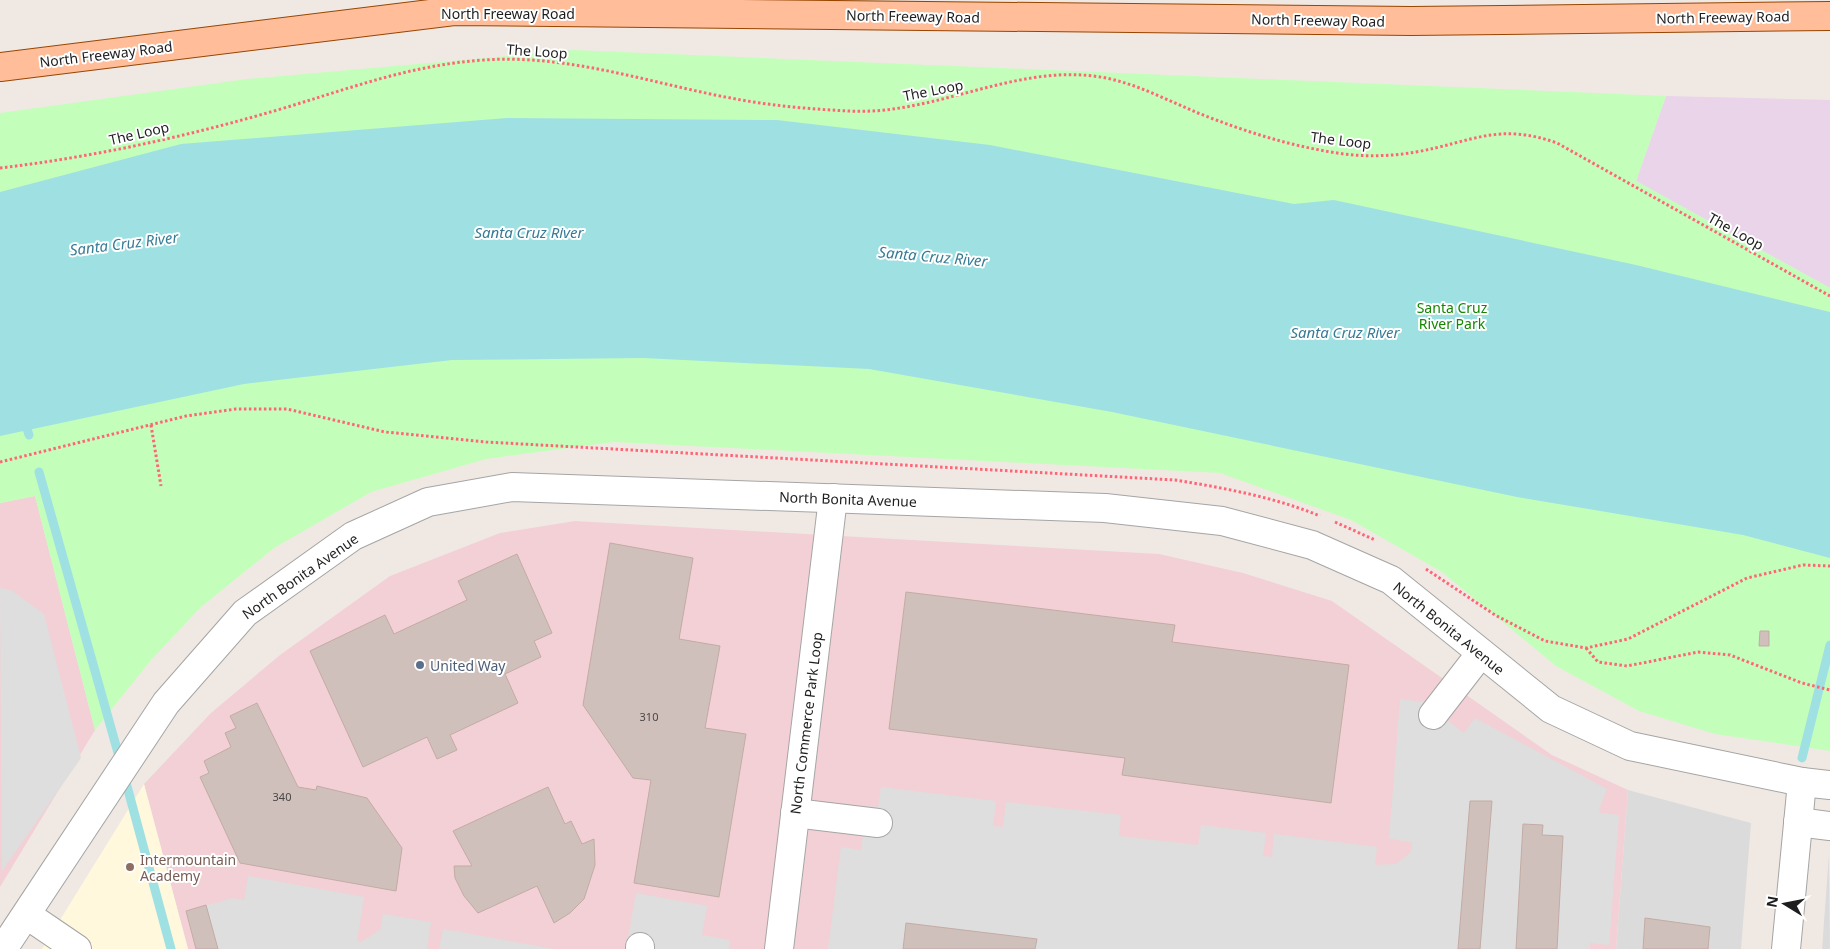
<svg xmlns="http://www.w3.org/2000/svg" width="1830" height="949" font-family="'Noto Sans',sans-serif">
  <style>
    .residential { fill: #dcdbdb }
    .commercial { fill: #f2d0d6 }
    .industrial { fill: #e9d4ea }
    .education { fill: #fff8dd }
    .park { fill: #c4febb }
    .parking { fill: #dedede }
    .water { fill: #9fe1e2 }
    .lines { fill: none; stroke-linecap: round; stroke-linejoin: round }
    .stream { stroke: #9fe1e2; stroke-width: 9 }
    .building { fill: #d0c0bc; stroke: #c3aba4 }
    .minor-casing { stroke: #a5a5a5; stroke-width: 30 }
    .major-casing { stroke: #984500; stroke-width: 30 }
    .path { stroke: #ff6576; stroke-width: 3; stroke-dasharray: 2.5 2.5; stroke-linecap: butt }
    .minor { stroke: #fff; stroke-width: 28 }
    .major { stroke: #ffbd99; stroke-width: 28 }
    .service-dot { fill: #5c6f8a; stroke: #fff; stroke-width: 2 }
    .education-dot { fill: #8d6e63; stroke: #fff; stroke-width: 2 }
    .labels { text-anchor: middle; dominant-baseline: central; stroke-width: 4; stroke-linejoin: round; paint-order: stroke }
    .number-label { font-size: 11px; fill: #4a4646 }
    .street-label { font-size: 14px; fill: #1e1e1e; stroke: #fff }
    .park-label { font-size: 14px; fill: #138602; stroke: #fff }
    .service-label { font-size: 14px; fill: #4e5e75; stroke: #fff; text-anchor: start }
    .education-label { font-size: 14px; fill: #785e54; stroke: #fff; text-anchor: start }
    .water-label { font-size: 15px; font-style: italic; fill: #377b95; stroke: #fff }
  </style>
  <rect width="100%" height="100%" fill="#f0e9e3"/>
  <g class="residential">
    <path d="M1628,790L1751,823L1741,949H1616Z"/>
    <path d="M1829,854L1830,949H1822Z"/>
  </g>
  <g class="commercial">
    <path d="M35,496L95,730L0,887V503Z"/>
    <path d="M575,521L1159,554L1243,573L1332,601L1552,755L1628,790L1616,949H188L144,784L211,713L280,655L390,576L500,533Z"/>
  </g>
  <path class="industrial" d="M1666,96L1830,100V288L1636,181Z"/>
  <path class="education" d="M144,784L188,949H42Z"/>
  <path class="park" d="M574,50L1666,96L1636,181L1830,288V751L1715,734L1639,711L1556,666L1442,572L1351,520L1220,473L614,442L486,459L371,492L274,548L201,607L151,660L95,730L35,496L0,503V113L247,79Z"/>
  <g class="parking">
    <path d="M0,588L11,590L44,614L81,758L2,871Z"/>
    <path d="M1400,699L1424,702L1464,733L1475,718L1607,789L1599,810L1601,813L1619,815L1609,945L1590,943V949H828L841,847L861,850L867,806L878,807L881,787L996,801L993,826L1003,827L1006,802L1121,815L1119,836L1198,845L1201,825L1266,833L1263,856L1272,857L1274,834L1377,847L1375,865L1396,864L1411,852L1412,842L1389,839Z"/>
    <path d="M248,876L364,897L357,941L361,942L380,930L383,914L431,922L427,949H196L186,911L233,898L244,900Z"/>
    <path d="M636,893L707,906L702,935L730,940L729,949H626Z"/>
    <path d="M443,929L554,949H439Z"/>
  </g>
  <path class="water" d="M507,118L777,120L990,145L1294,204L1334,200L1636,265L1830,312V558L1743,535L1517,497L1112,412L869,369L643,358L452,360L244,384L0,436V192L181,144Z"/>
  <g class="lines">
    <g class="stream">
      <path d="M24,419L29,435"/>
      <path d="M39,472L120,760"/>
      <path d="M1802,758L1830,645"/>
      <path d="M124,775L171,949"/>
    </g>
  </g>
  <g class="building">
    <path d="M610,543L693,558L679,639L720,646L705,728L746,734L719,897L634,883L651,780L633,778L583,705Z"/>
    <path d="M517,554L552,633L534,641L541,657L505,674L518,703L450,735L457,750L437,759L427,737L363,767L310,651L385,615L394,634L467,600L458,581Z"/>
    <path d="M906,592L1175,625L1172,642L1349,665L1331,803L1122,775L1125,758L889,729Z"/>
    <path d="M1760,631H1769V646H1759Z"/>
    <path d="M257,703L298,787L316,790L317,786L367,798L402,848L396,891L240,863L200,777L209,773L204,761L231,747L225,733L236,728L230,716Z"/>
    <path d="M548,787L565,824L571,821L582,844L594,839L595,865L584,899L570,913L554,923L537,886L478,913L464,896L455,878L454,866H472L453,831Z"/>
    <path d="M1470,801H1492L1480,949H1458Z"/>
    <path d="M1523,824L1543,825L1542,835L1563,836L1557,949H1516Z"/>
    <path d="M206,905L218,949H196L186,911Z"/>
    <path d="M1645,918L1710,927L1708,949H1643Z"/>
    <path d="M906,923L1037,939L1035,949H903Z"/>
  </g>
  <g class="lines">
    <g class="minor-casing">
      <g id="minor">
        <path d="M1433,715L1481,653"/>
        <path d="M795,813L878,823"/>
        <path d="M1798,822L1830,826"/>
        <path d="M27,915L77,949"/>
        <path d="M3,949L166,703L245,613L353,536L428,502L512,487L1105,508L1222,521L1312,545L1391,580L1551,709L1630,746L1802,782L1830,785"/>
        <path d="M640,949V947"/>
        <path d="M779,949L833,498"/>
        <path d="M1786,949L1802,782"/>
      </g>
    </g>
    <g class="major-casing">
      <path id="major" d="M0,67L454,11L1411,21L1830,16"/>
    </g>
    <g class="path">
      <path d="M0,168C93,157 184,137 274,111C346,90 408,65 484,60C571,54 652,84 736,99C773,106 811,109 848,111C932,116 1010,66 1093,76C1130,80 1164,99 1198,113C1246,132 1293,147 1344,154C1368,157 1393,156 1416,152C1472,142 1498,122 1557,143L1830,296"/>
      <path d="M151,425L161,486"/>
      <path d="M0,462L186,416L236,409H287L385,432L486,442L1175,480C1224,488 1274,497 1320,516"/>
      <path d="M1335,522L1375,540"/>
      <path d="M1426,569L1495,615L1545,641L1586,648L1628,639L1747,578L1803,565L1830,566"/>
      <path d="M1586,648L1598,662L1627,666L1698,652L1730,655L1802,683L1830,690"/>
    </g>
    <use href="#minor" class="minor"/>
    <use href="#major" class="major"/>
  </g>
  <circle class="service-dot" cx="420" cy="665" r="5"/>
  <circle class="education-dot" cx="130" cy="867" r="5"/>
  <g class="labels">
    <g class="number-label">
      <text x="649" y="716">310</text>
      <text x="282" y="796">340</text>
    </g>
    <g class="street-label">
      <text x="508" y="13">North Freeway Road</text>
      <text transform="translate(913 16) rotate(1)">North Freeway Road</text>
      <text transform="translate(1723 17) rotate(-1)">North Freeway Road</text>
      <text transform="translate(1318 20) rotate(1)">North Freeway Road</text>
      <text transform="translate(537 51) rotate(4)">The Loop</text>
      <text transform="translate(106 54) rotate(-7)">North Freeway Road</text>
      <text transform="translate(933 90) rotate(-11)">The Loop</text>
      <text transform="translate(139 133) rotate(-13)">The Loop</text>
      <text transform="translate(1341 140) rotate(7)">The Loop</text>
      <text transform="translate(1736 231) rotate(29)">The Loop</text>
      <text transform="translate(848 499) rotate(2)">North Bonita Avenue</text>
      <text transform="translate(300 576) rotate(-35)">North Bonita Avenue</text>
      <text transform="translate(1449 628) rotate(39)">North Bonita Avenue</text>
      <text transform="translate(806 723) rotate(-83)">North Commerce Park Loop</text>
    </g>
    <g class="park-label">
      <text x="1452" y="307">Santa Cruz<tspan x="1452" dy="16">River Park</tspan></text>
    </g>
    <g class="service-label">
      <text x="430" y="665">United Way</text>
    </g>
    <g class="education-label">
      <text x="140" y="859">Intermountain<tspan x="140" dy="16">Academy</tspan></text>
    </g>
    <g class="water-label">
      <text x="529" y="232">Santa Cruz River</text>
      <text transform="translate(124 243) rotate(-7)">Santa Cruz River</text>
      <text transform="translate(933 256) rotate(5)">Santa Cruz River</text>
      <text x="1345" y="332">Santa Cruz River</text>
    </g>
  </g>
  <g transform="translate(1785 904) rotate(280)" stroke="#ffffff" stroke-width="4" paint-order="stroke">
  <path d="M0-4L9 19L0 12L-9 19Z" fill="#1e1e1e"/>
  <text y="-8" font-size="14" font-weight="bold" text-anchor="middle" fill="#1e1e1e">N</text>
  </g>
</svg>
